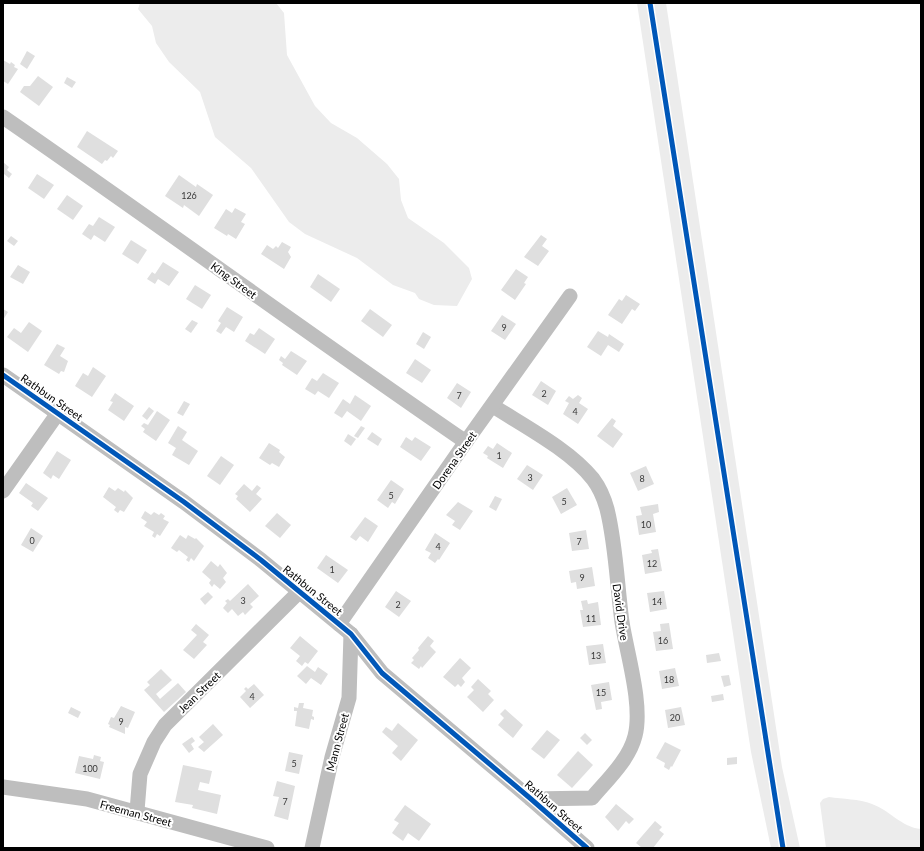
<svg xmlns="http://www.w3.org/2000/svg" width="924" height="851" font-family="Lato,sans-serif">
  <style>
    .green { fill: #ececec }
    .building { fill: #dfdfdf }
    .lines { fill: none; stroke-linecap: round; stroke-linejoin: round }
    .minor { stroke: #bebebe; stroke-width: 15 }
    .cycleway-casing { stroke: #fff; stroke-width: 8 }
    .cycleway { stroke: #0057b8; stroke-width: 5 }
    .labels { text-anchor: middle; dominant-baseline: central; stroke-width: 4; stroke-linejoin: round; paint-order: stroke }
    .number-label { font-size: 9px; fill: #383838 }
    .street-label { font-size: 11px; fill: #000; stroke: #fff }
  </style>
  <rect width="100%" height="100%" fill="#fff"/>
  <g class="green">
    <path d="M140,3H276L284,13L287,55L315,106L331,123L357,138L387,164L399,179L401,200L408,218L444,243L469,268L472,279L457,306L434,305L419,299L415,293L393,285L357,258L305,234L289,222L251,168L215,137L200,92L169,62L156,43L152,26L138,9Z"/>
    <path d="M637,3H666L782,767L800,848H771L751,752Z"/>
    <path d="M829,797C843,799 859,799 872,804C891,811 901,827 921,829V848H826L820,803L823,799Z"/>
  </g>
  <g class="building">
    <path d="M27,51L35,56L27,69L20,64Z"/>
    <path d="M3,60L10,64L11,62L15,65L14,67L18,69L8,84L3,81Z"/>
    <path d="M38,76L53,87L39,106L20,92L24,86H30Z"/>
    <path d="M67,77L76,82L72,88L64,83Z"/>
    <path d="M87,131L118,151L113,158L111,156L107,161L105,160L102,164L77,147Z"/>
    <path d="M3,162L9,167L7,170L12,174L9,178L4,174L3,176Z"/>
    <path d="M37,174L54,185L44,199L28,188Z"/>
    <path d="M179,175L196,187L197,184L213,195L199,216L184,205L183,208L165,196Z"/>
    <path d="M67,195L83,206L73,220L57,209Z"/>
    <path d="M235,208L246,214L241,222L245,224L236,239L228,234L227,236L214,228L226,209L232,213Z"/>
    <path d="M99,217L115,227L105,242L94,235L91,240L82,234L89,224L93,226Z"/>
    <path d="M541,235L547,239L542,246L549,251L538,266L524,257Z"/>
    <path d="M11,236L18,241L14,246L7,241Z"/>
    <path d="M131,240L147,250L138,264L122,254Z"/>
    <path d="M282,242L291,247L288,252L291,257L284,269L261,254L267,245L273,249L276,246L278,248Z"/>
    <path d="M163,262L179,272L169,286L158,279L155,284L147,279L152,272L155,274Z"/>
    <path d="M18,265L30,272L23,284L10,277Z"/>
    <path d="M516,269L528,277L524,283L526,284L515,300L501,290Z"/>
    <path d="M318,274L340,289L331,302L310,287Z"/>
    <path d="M195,285L211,295L202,309L186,299Z"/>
    <path d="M626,295L640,304L635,311L632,309L622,324L608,315L619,299L622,301Z"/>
    <path d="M227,307L243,317L234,332L226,327L221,334L216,331L221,323L218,321Z"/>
    <path d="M3,309L8,312L3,320Z"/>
    <path d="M370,309L392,325L383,337L361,321Z"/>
    <path d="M502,315L516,324L505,340L491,331Z"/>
    <path d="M192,320L198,323L191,333L185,329Z"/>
    <path d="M29,322L42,331L28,352L7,337L14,328L21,333Z"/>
    <path d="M259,328L275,339L265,354L245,341L250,333L254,335Z"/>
    <path d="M598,331L608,337L609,334L624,344L619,352L608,345L601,356L587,347Z"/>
    <path d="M423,332L431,337L424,349L416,344Z"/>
    <path d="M57,344L65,348L60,356L68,361L64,372L61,371L59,374L44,365Z"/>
    <path d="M291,351L307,361L297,375L282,365L283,363L279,360L281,356L285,359Z"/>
    <path d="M415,359L431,370L422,383L406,373Z"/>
    <path d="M93,367L106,376L92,397L75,386L83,373L88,376Z"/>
    <path d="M323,373L339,383L329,398L318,391L315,395L305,389L312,378L317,381Z"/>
    <path d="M541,381L556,391L548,405L532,395Z"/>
    <path d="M457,383L471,392L461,408L447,398Z"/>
    <path d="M115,393L134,406L124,421L108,410L113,402L110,401Z"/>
    <path d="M355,395L371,406L361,421L347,411L342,418L334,413L343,399L350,404Z"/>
    <path d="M578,395L582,398L579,403L588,409L578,424L563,414L569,403L565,401L569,396L573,399Z"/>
    <path d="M184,401L190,404L183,416L177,413Z"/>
    <path d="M149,407L154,411L147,420L142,416Z"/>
    <path d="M157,411L170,420L156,441L143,432L145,429L141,426L144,423L148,425Z"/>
    <path d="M612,418L616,421L613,426L623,434L613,448L597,436Z"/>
    <path d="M178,426L187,432L182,440L198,451L189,465L172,455L176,448L168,443Z"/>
    <path d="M361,426L365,428L358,438L354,436Z"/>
    <path d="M372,432L382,439L378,446L367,439Z"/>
    <path d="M348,434L356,439L351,446L344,441Z"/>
    <path d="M406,437L412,441L415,437L431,447L421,461L400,447Z"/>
    <path d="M269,443L280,450L279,452L285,457L279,467L272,463L270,465L259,458Z"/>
    <path d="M497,443L512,453L503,468L487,458L488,456L483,453L488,446L493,449Z"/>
    <path d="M57,451L71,460L59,479L53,475L51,479L43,473Z"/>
    <path d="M221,456L234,465L220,485L207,476Z"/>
    <path d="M527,465L543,475L533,490L517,479Z"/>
    <path d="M646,466L654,484L638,491L630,473Z"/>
    <path d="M391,480L404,489L395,504L392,502L388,508L377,500Z"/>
    <path d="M26,483L48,498L38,511L31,506L33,503L19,493Z"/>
    <path d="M244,484L252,491L257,485L261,488L256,494L262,499L250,512L236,499L238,496L235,494Z"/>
    <path d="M109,487L115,491L118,488L124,492L125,490L133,498L124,512L120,510L118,513L114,510L116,507L103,497Z"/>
    <path d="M567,488L577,505L561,514L552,497Z"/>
    <path d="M495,496L502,499L496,511L489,507Z"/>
    <path d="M458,502L473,511L460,530L452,525L455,521L446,515Z"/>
    <path d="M658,504L659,512L653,514L656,532L639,535L636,516L642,515L640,507Z"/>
    <path d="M145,511L151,515L154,512L159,515L161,513L165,516L163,519L169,522L160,536L157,534L155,538L152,536L154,532L144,526L147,522L141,518Z"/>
    <path d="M277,513L291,525L280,538L265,526Z"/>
    <path d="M365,517L378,526L368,542L360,536L356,541L350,537Z"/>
    <path d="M31,528L43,536L33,552L21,545Z"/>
    <path d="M586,530L589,549L572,551L569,533Z"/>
    <path d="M435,533L450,543L439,560L438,559L435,563L428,558L431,553L425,550Z"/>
    <path d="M180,535L186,539L188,535L195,539L196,538L204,546L194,561L191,558L189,562L186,560L188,557L179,550L177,552L171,548Z"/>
    <path d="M658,549L662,571L645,574L642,555L652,553L651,550Z"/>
    <path d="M326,555L348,570L338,583L317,568Z"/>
    <path d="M211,561L218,567L220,564L227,573L223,578L226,582L220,589L214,584L212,587L209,583L211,580L202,572Z"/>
    <path d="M592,567L595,586L577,589L576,582L571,583L569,571Z"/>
    <path d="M248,584L259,596L250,604L253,607L245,615L243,612L238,616L232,609L228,613L223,608L227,603L225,601L228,599L230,601Z"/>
    <path d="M396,591L411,601L399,617L385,607Z"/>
    <path d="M664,591L667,609L650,612L647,593Z"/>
    <path d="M208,592L213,597L205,605L200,599Z"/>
    <path d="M587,600L588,604L598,602L601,625L583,627L580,610H583L581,601Z"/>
    <path d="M669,623L673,649L656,651L653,632L661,631L660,624Z"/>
    <path d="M196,624L209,635L203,642L207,645L194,659L183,650L197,635L191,630Z"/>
    <path d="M300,636L318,651L308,664L305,662L302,666L296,661L300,656L290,648Z"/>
    <path d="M428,636L434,641L430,646L436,652L422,668L421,666L419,669L411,663L414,660L412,658L419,650L418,648Z"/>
    <path d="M603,644L606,663L589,665L586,646Z"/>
    <path d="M719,653L721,661L707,663L706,655Z"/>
    <path d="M460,658L471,668L462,678L465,682L461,687L458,684L455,687L443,677Z"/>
    <path d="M307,666L315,672L318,667L328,674L321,685L311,678L306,684L297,676Z"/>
    <path d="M675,668L679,686L662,689L659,671Z"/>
    <path d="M161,669L172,680L156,694L160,699L178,683L186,692L164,712L144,690L150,685L147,682Z"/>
    <path d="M729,675L731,685L724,687L721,676Z"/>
    <path d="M478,679L491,691L488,694L494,700L483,712L467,697L474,690L471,687Z"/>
    <path d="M609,682L612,700L601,702L602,709L596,710L591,685Z"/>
    <path d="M254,684L264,695L250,708L240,697L246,691L244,689L246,687L248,689Z"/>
    <path d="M723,694L724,700L712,702L711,696Z"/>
    <path d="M299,703H304L303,708L313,710L312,716L314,717V720L311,719L309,729L295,726L297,711H294V707L298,708Z"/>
    <path d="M121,706L135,712L128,728L125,727V734L109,727L110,725L108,724L111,717L114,718Z"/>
    <path d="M71,707L81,712L78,718L68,713Z"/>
    <path d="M681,707L685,725L668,728L665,710Z"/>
    <path d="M505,709L523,725L513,738L498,725L504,718L500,714Z"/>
    <path d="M398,723L418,740L401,761L392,753L398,746L382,732L386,727L392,731Z"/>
    <path d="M213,724L223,735L204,752L198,747L204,742L199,737Z"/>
    <path d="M547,730L560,740L544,759L531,749Z"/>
    <path d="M585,733L592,740L587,745L580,738Z"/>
    <path d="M192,737L195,741L191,744L194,749L189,753L182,744Z"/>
    <path d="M665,742L681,750L672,767L671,766L669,770L664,767L665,763L656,758Z"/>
    <path d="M578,751L593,765L572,788L557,775Z"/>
    <path d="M289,752L303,755L299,774L285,771Z"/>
    <path d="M94,755L101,757L100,761L104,762L100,779L75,773L79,756L93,759Z"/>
    <path d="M737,757V764L727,765V758Z"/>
    <path d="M183,765L212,771L209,784L200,782L198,790L221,795L217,814L192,808L193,805L175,802Z"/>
    <path d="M277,781L295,786L288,820L274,816L279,797L273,796Z"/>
    <path d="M616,804L634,819L629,824L626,821L618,831L605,817Z"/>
    <path d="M405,805L431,824L419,841L408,833L403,841L392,833L399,823L394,820Z"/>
    <path d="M655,821L662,827L659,830L664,834L653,848H642L636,843Z"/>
  </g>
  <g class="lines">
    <g class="minor">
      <path d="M3,117C158,224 310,335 466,442"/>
      <path d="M3,375L184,502L261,560L351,634L382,673L531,799L587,848"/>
      <path d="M493,406C524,426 570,450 593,479C599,487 604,498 607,509C616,545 617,585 622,622C627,654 643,705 635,736C629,760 607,780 592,798L531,799"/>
      <path d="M3,491L58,413"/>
      <path d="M339,624L465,443L570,296"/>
      <path d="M3,787L87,799L267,848"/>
      <path d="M137,811L140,774L154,742L165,725L298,593"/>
      <path d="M312,848L332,757L349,698L351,634"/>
    </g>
    <g class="cycleway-casing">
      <g id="cycleway">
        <path d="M650,3L783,848"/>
        <path d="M3,375L184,502L261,560L351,634L382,673L531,799L587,848"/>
      </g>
    </g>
    <use href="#cycleway" class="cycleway"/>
  </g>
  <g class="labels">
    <g class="number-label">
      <text x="189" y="195">126</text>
      <text x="504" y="327">9</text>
      <text x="544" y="393">2</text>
      <text x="459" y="395">7</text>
      <text x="575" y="411">4</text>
      <text x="499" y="455">1</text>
      <text x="530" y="477">3</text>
      <text x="642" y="478">8</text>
      <text x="391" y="495">5</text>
      <text x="564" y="501">5</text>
      <text x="646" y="524">10</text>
      <text x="32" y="540">0</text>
      <text x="579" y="541">7</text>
      <text x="438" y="546">4</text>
      <text x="652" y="563">12</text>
      <text x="332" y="569">1</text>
      <text x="582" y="577">9</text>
      <text x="243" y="600">3</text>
      <text x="657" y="601">14</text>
      <text x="398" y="604">2</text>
      <text x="591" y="618">11</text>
      <text x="663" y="640">16</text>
      <text x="596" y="655">13</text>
      <text x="669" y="679">18</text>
      <text x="601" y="692">15</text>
      <text x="252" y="696">4</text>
      <text x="675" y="717">20</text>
      <text x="121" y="721">9</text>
      <text x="294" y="763">5</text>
      <text x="90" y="768">100</text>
      <text x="285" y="801">7</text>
    </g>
    <g class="street-label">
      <text transform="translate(234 280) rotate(36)">King Street</text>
      <text transform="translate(52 397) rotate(35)">Rathbun Street</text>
      <text transform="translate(454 460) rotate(-55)">Dorena Street</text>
      <text transform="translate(313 590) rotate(39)">Rathbun Street</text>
      <text transform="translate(621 612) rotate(82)">David Drive</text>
      <text transform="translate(199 692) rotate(-44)">Jean Street</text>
      <text transform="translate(337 742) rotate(-75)">Mann Street</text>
      <text transform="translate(554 806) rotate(41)">Rathbun Street</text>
      <text transform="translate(136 813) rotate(15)">Freeman Street</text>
    </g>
  </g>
  <rect width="924" height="851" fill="none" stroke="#000000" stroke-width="8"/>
</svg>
